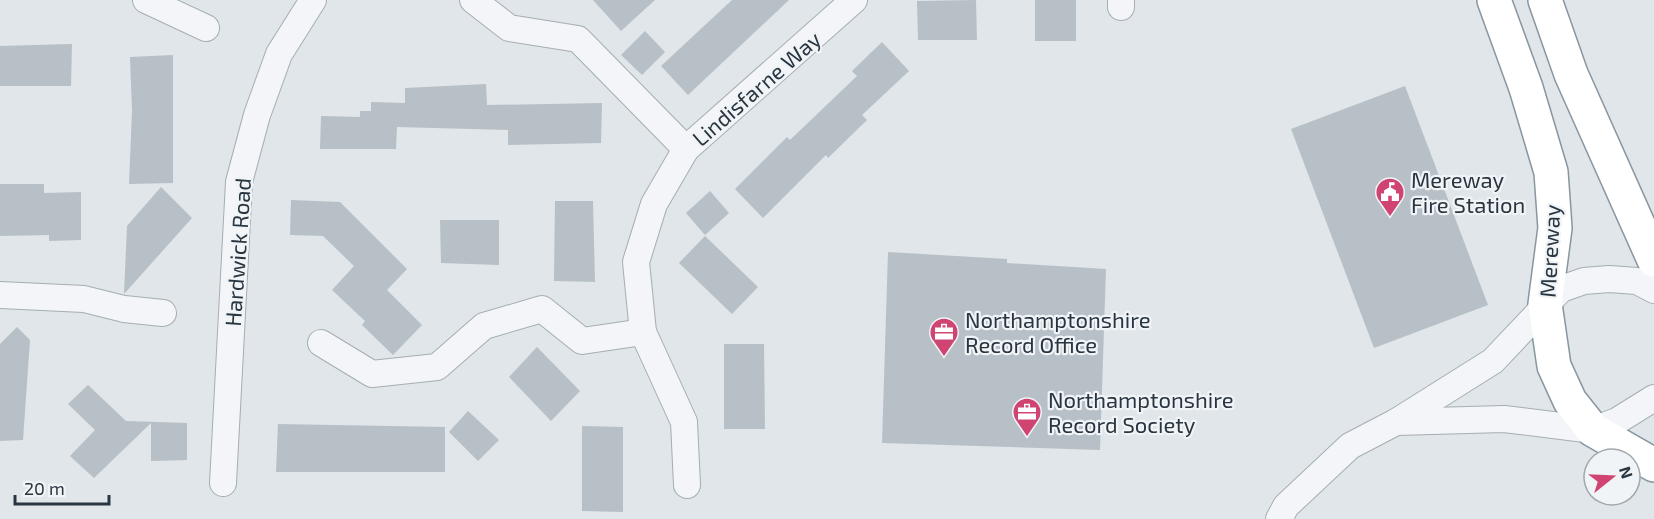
<svg xmlns="http://www.w3.org/2000/svg" width="1654" height="519" font-family="'Exo 2',sans-serif">
  <style>
    .building { fill: #b7c0c6 }
    .lines { fill: none; stroke-linecap: round; stroke-linejoin: round }
    .minor-casing { stroke: #a5aeb3; stroke-width: 28 }
    .trunk-casing { stroke: #8796a0; stroke-width: 36 }
    .minor { stroke: #f3f5f8; stroke-width: 26 }
    .trunk { stroke: #fff; stroke-width: 33 }
    .labels { text-anchor: middle; dominant-baseline: central; stroke-width: 4.5; stroke-linejoin: round; paint-order: stroke }
    .street-label { font-size: 22px; fill: #293641; stroke: #f0f4f7 }
    .poi-label { font-size: 22px; fill: #293641; stroke: #f0f4f7; text-anchor: start }
  </style>
  <rect width="100%" height="100%" fill="#e0e6e9"/>
  <g class="building">
    <path d="M593,0H655L621,31Z"/>
    <path d="M732,0H789L688,95L661,66Z"/>
    <path d="M976,0L977,40H918L917,1Z"/>
    <rect x="1035" y="0" width="41" height="41"/>
    <path d="M645,31L665,52L642,75L621,55Z"/>
    <path d="M882,42L909,71L862,115L867,120L828,158L826,155L763,218L735,189L787,137L790,140L857,76L852,71Z"/>
    <path d="M72,44L71,86H0V46Z"/>
    <path d="M173,55V183L129,184L132,111L130,57Z"/>
    <path d="M486,84L487,105L602,103L601,143L508,145V130L397,127L396,149H320L321,116L360,117V111H371V102L405,103V88Z"/>
    <path d="M1405,86L1488,305L1374,348L1291,129Z"/>
    <path d="M0,184H44V193L81,192V240L49,241V235L0,236Z"/>
    <path d="M161,187L192,218L124,294L127,226Z"/>
    <path d="M710,191L729,213L705,235L686,213Z"/>
    <path d="M291,200L340,202L407,269L387,290L422,325L393,355L362,325L365,321L332,290L354,266L323,236L290,235Z"/>
    <path d="M555,201H593L595,282L554,281Z"/>
    <path d="M440,220H499V265L441,263Z"/>
    <path d="M705,236L758,287L732,314L679,263Z"/>
    <path d="M888,252L1007,259V263L1106,269L1100,450L882,443Z"/>
    <path d="M17,327L30,340L23,440L0,441V344Z"/>
    <path d="M724,344H764L765,429H724Z"/>
    <path d="M537,347L580,391L551,421L509,377Z"/>
    <path d="M88,385L126,421L187,423V460L151,461V423L94,478L70,456L95,430L68,404Z"/>
    <path d="M468,411L499,440L478,461L449,432Z"/>
    <path d="M278,424L445,427V472H276Z"/>
    <path d="M582,426L623,427V512L582,511Z"/>
  </g>
  <g class="lines">
    <g class="minor-casing">
      <g id="minor">
        <path d="M146,0L206,28"/>
        <path d="M473,0L509,28L578,39L686,149"/>
        <path d="M1121,0V7"/>
        <path d="M0,295L84,299L124,309L163,313"/>
        <path d="M321,343L372,374L437,367L484,326L542,309L582,341L643,332"/>
        <path d="M1396,422L1504,419L1593,430L1617,421L1654,398"/>
        <path d="M223,483L239,182L257,115L279,54L313,0"/>
        <path d="M687,485L684,422L643,332L636,262L654,204L686,149L854,0"/>
        <path d="M1279,519L1286,506L1350,446L1396,422L1493,361L1561,289L1584,281L1609,279L1637,281L1654,290"/>
      </g>
    </g>
    <g class="trunk-casing">
      <g id="trunk">
        <path d="M1494,0L1526,88L1551,172L1555,228L1545,304L1554,366L1570,401L1593,430L1654,465"/>
        <path d="M1545,0L1571,74L1654,260"/>
      </g>
    </g>
    <use href="#minor" class="minor"/>
    <use href="#trunk" class="trunk"/>
  </g>
  <defs>
    <g id="civic-pin" transform="scale(1.5)"><path d="M0 17L-7.5 6A9.5 9.5 0 1 1 7.5 6Z" fill="#d04472" stroke="#f0f4f7"/><path d="M-.6-6.5H3V-4.5H.6V-3L4-1V1h2V6H-6V1h2V-1L-.6-3ZM-1.2 2.5V6h2.4V2.5Z" fill="#fff"/></g>
    <g id="office-pin" transform="scale(1.5)"><path d="M0 17L-7.5 6A9.5 9.5 0 1 1 7.5 6Z" fill="#d04472" stroke="#f0f4f7"/><path d="M-6-3h4V-5.5h4V-3h4V5H-6ZM-1-4.5V-3h2v-1.5ZM-6 0V1H6V0Z" fill="#fff"/></g>
  </defs>
  <g fill-rule="evenodd">
    <use href="#civic-pin" x="1390" y="192"/>
    <use href="#office-pin" x="944" y="332"/>
    <use href="#office-pin" x="1027" y="412"/>
  </g>
  <g class="labels">
    <g class="street-label">
      <text transform="translate(756 88) rotate(-41)">Lindisfarne Way</text>
      <text transform="translate(1549 251) rotate(-87)">Mereway</text>
      <text transform="translate(237 252) rotate(-86)">Hardwick Road</text>
    </g>
    <g class="poi-label">
      <text x="1411" y="179">Mereway<tspan x="1411" dy="25">Fire Station</tspan></text>
      <text x="965" y="319">Northamptonshire<tspan x="965" dy="25">Record Office</tspan></text>
      <text x="1048" y="399">Northamptonshire<tspan x="1048" dy="25">Record Society</tspan></text>
    </g>
  </g>
  <g transform="translate(1612 477) rotate(72)"><circle r="28" fill="#f0f4f7" stroke="#a0a8ae" stroke-width="1.5"/>
  <path d="M0-4.5L10 22L0 15L-10 22Z" fill="#d04472"/>
  <text y="-9" font-size="16" font-weight="bold" text-anchor="middle" fill="#293641">N</text>
  </g>
  <path d="M15 495v9h94v-9" fill="none" stroke="#293641" stroke-width="3"/>
  <text x="24" y="495" font-size="18" fill="#293641" stroke="#f0f4f7" stroke-width="4.5" paint-order="stroke">20 m</text>
</svg>
